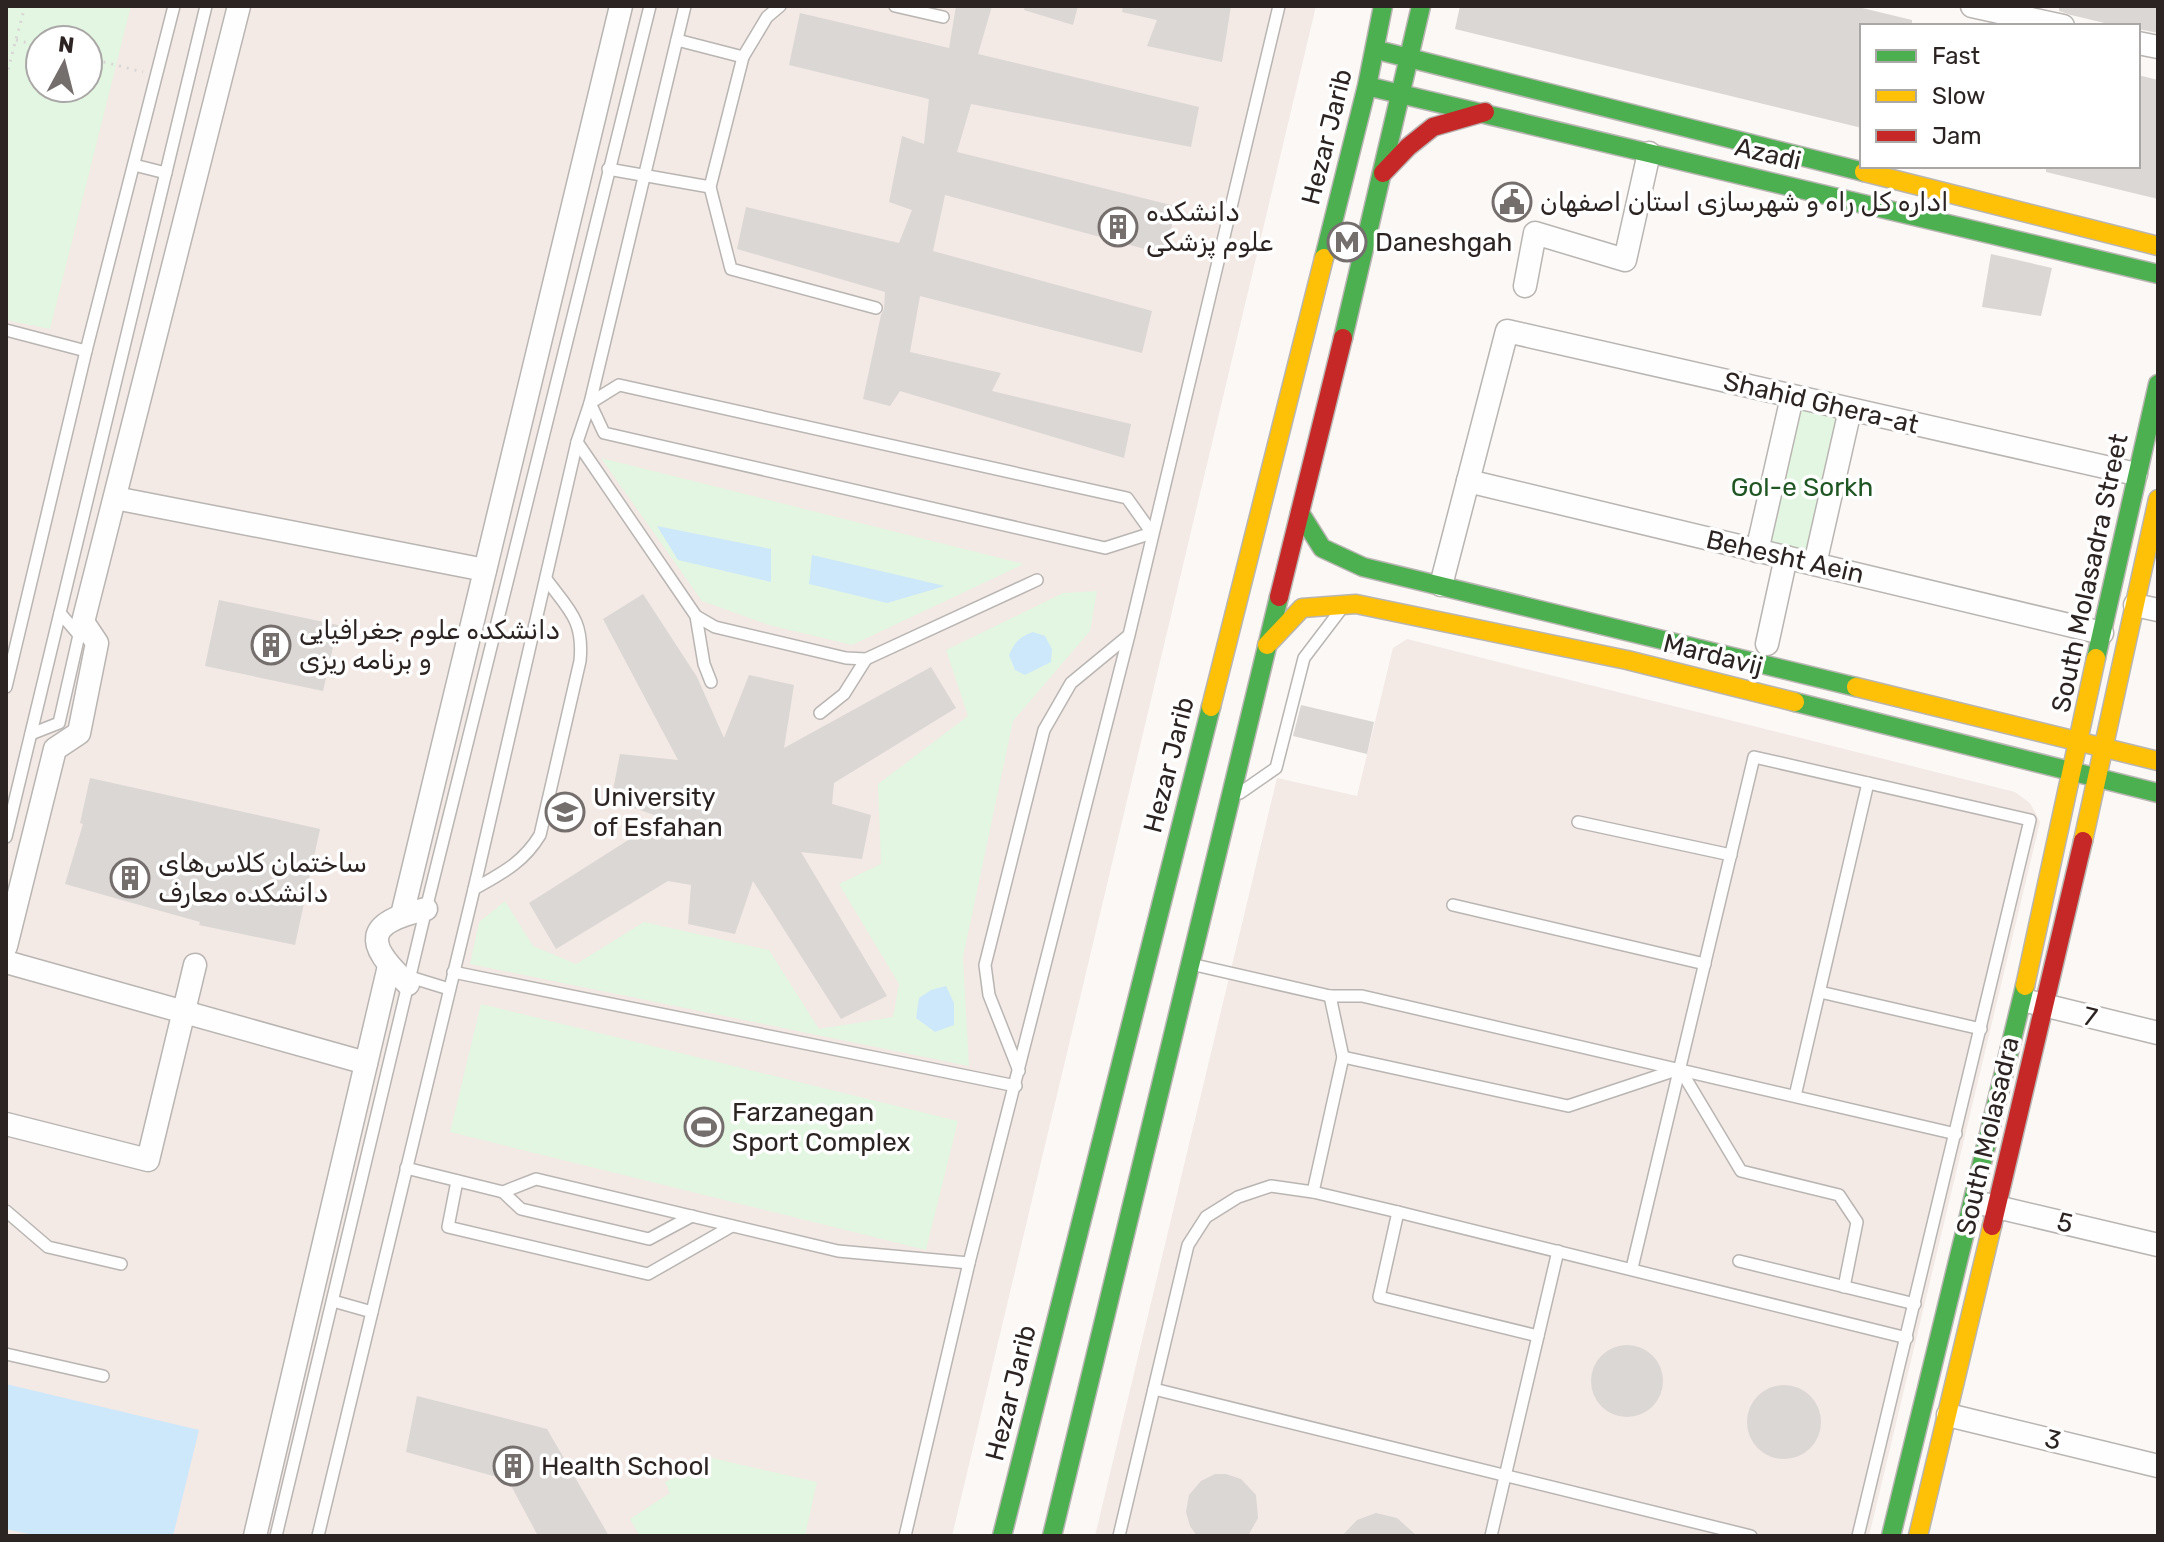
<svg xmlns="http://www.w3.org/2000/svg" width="2164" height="1542" font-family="Rubik,Vazirmatn,sans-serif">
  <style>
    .built { fill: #f3e9e5; fill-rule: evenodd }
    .green { fill: #e3f6e1; fill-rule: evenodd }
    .water { fill: #cee8fb }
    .building { fill: #dbd7d4 }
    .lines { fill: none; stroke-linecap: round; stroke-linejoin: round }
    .lane-casing { stroke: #b9b5b2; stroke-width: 14 }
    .street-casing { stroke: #b9b5b2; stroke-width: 25 }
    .fast-casing { stroke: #b9b5b2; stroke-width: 21 }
    .slow-casing { stroke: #b9b5b2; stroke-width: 21 }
    .jam-casing { stroke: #b9b5b2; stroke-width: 21 }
    .path { stroke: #d8d7d6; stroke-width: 3; stroke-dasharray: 2 6; stroke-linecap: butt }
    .lane { stroke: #fefefe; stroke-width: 11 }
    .street { stroke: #fefefe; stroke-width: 22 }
    .fast { stroke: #4caf50; stroke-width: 18 }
    .slow { stroke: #ffc107; stroke-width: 18 }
    .jam { stroke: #c62828; stroke-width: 18 }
    .labels { text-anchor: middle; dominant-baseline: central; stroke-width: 7; stroke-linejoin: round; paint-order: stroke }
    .street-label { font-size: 26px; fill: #2b2422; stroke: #fff }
    .poi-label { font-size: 26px; fill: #2b2422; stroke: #fff; text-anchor: start }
    .park-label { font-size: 26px; fill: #1f5623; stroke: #fff }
  </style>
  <rect width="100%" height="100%" fill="#fbf8f5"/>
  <g class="built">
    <path d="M6,6H1316L952,1536H6ZM40,40H88V88H40Z"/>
    <path d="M1407,639L2015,792L2030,803L2040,822L1869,1536H1095L1277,778L1357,796L1393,648Z"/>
  </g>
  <g class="green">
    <path d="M6,6H131L50,329L6,320ZM40,40H88V88H40Z"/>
    <path d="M1792,397L1850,410L1815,564L1757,551Z"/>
    <path d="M601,458L1024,564L852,645L769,625L702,601Z"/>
    <path d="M1097,591L1090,631L1013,721L963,957L969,1066L470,964L479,922L505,901L533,946L576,964L644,922L769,950L819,1029L893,1017L899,984L839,884L881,864L878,784L968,716L946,650L1063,593Z"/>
    <path d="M481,1004L958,1121L926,1250L450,1132Z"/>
    <path d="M712,1458L817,1482L805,1536H640L630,1519L670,1493L665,1482Z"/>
  </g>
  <g class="water">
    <path d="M657,526L771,549V582L678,560Z"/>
    <path d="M812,555L945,586L887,603L809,584Z"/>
    <path d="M1033,632L1045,636L1052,649L1051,662L1025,675L1015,670L1009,655C1014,643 1020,636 1033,632Z"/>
    <path d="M946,986L954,1003V1025L935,1032L916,1018L919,998L931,990Z"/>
    <path d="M6,1384L199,1430L173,1536H37L6,1529Z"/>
  </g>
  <g class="building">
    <path d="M956,6H992L978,54L1199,107L1191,147L971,104L957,152L1175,206L1167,255L945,195L933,251L1152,311L1142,353L920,296L910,352L1001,373L992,391L1131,424L1124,458L900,391L890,406L863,399L881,315L884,309L885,292L737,249L746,207L899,243L912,210L889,202L902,136L924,144L929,99L789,65L800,13L949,48Z"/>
    <path d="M1025,6H1078L1073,25L1024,10Z"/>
    <path d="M1123,6H1231L1222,62L1147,46L1157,20L1122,12Z"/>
    <path d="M1460,6H1854L1912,20V26H1862V128L1455,29Z"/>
    <path d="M2059,6H2158V33L2138,29V26H2117L2071,15L2059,11Z"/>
    <path d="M2138,75L2158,80V199L2046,172V166H2138Z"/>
    <path d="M1991,254L2052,268L2041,316L1982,307Z"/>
    <path d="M643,594L697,677L724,738L749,675L794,685L784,748L931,667L956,708L834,783L832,804L871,815L862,859L801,852L887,996L841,1019L753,881L735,934L688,924L691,885L668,881L556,949L529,903L663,818L611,800L620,754L678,760L603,619Z"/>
    <path d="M219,600L338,625L323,691L205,666Z"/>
    <path d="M1301,705L1374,722L1367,754L1293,736Z"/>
    <path d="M90,778L320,829L295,945L199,925L200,922L65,884L83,824L80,823Z"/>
    <circle cx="1627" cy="1381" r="36"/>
    <circle cx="1784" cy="1422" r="37"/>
    <path d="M417,1396L547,1429L609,1536H538L508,1480L406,1452Z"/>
    <path d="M1215,1474H1226L1241,1479L1256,1495L1258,1518L1248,1536H1197L1190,1526L1186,1512L1189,1495L1201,1481Z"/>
    <path d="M1376,1513L1397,1518L1417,1536H1342L1357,1520Z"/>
  </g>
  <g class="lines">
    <g class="lane-casing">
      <g id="lane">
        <path d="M895,6L943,17"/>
        <path d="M677,40L743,57L767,17L780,6"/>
        <path d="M743,57L710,187L731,269L876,308"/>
        <path d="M134,165L166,173"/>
        <path d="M608,169L710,187"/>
        <path d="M6,330L86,351"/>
        <path d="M619,385L1127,498L1152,533L1105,548L604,433L590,403Z"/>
        <path d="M577,442L696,616L715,627L846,658L866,659L1037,580"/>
        <path d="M696,616L704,664L711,682"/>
        <path d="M6,687L86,351L174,6"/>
        <path d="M820,713L844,694L866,659"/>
        <path d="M31,734L59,723L79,635L60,613"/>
        <path d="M1240,793L1276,768L1304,658L1339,612"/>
        <path d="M1578,822L1731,855"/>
        <path d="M6,837L206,6"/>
        <path d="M474,889C502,873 523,863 540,835L580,661C584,620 569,610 546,579"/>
        <path d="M1453,905L1705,964"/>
        <path d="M1195,965L1330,996H1362L1956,1134"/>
        <path d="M453,972L1016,1086"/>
        <path d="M410,977L449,989"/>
        <path d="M1820,992L1981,1029"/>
        <path d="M1343,1057L1568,1106L1679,1069"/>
        <path d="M1680,1069L1741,1171L1839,1195L1857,1222L1844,1287"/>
        <path d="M1019,1071L989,995L985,965L1044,730L1071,683L1128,636"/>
        <path d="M1795,1096L1868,783"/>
        <path d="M406,1168L503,1192L536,1179L838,1251L969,1263"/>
        <path d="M457,1181L448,1227L648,1274L732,1226"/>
        <path d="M503,1192L521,1209L649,1239L692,1216"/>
        <path d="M1313,1192L1343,1057L1330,996"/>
        <path d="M6,1211L48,1247L121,1264"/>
        <path d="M1398,1212L1379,1297L1538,1336"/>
        <path d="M1739,1261L1915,1304"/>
        <path d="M1632,1268L1754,757L2030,820L1858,1536"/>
        <path d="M333,1301L372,1312"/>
        <path d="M6,1354L103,1376"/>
        <path d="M1154,1389L1751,1536"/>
        <path d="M276,1536L426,909L650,6"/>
        <path d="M318,1536L474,889L577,442L590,403L685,6"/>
        <path d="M905,1536L969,1263L1129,635L1279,6"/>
        <path d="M1119,1536L1188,1245L1206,1217L1238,1197L1271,1186L1313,1192L1398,1212L1907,1338"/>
        <path d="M1491,1536L1558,1251"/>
      </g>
    </g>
    <g class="street-casing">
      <g id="street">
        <path d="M1972,6L2063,26"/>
        <path d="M2138,43L2158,47"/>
        <path d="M1525,286L1535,233L1625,260L1649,153"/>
        <path d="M1468,481L2102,633"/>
        <path d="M115,498L485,570"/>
        <path d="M1757,551L1792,397"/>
        <path d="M1815,564L1850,410"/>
        <path d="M1441,585L1507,331L2136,474"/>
        <path d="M2135,605L2158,610"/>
        <path d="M1767,644L1786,557"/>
        <path d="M402,915L621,6"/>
        <path d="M6,946L55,749L79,733L97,643L83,622L239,6"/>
        <path d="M6,962L366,1063"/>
        <path d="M408,984C364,943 364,923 426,909"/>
        <path d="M2031,1002L2158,1033"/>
        <path d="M6,1124L148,1160L195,965"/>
        <path d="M1984,1204L2158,1245"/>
        <path d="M1948,1415L2158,1466"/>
        <path d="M255,1536L389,966"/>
      </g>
    </g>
    <g class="fast-casing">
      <g id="fast">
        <path d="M1385,52L1864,172"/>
        <path d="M1375,88L2158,274"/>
        <path d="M1324,258L1367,86L1383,6"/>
        <path d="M1343,338L1421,6"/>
        <path d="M1300,513L1322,548L1363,567L1856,687"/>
        <path d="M2096,658L2158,384"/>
        <path d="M1795,702L2158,793"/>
        <path d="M1002,1536L1211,707"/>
        <path d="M1052,1536L1279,597"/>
        <path d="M1891,1536L2025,986"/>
      </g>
    </g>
    <g class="slow-casing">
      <g id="slow">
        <path d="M1864,172L2158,246"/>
        <path d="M1267,645L1302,608L1356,604L1627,660L1795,702"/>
        <path d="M1856,687L2158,761"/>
        <path d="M1211,707L1324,258"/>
        <path d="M2083,841L2158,499"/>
        <path d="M2025,986L2096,658"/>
        <path d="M1918,1536L1992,1226"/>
      </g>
    </g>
    <g class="jam-casing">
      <g id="jam">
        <path d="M1383,173L1408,147L1433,127L1485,112"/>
        <path d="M1279,597L1343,338"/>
        <path d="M1992,1226L2083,841"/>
      </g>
    </g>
    <g class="path">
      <path d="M16,40L40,46"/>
      <path d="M88,58L143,72"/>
      <path d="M6,77L25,6"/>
    </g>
    <use href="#lane" class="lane"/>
    <use href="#street" class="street"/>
    <use href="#fast" class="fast"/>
    <use href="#slow" class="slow"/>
    <use href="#jam" class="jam"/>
  </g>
  <defs>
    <g id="civic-ring" transform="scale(2)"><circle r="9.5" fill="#fff" stroke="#746e6c" stroke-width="1.5"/><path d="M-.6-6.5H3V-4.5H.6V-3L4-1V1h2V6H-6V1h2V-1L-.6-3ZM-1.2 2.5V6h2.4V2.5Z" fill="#746e6c"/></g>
    <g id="building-ring" transform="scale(2)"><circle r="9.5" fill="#fff" stroke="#746e6c" stroke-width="1.5"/><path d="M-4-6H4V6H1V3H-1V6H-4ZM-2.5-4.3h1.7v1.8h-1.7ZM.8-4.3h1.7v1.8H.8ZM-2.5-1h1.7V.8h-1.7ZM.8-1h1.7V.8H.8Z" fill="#746e6c"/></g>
    <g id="metro-ring" transform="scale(2)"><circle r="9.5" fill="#fff" stroke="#746e6c" stroke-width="1.5"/><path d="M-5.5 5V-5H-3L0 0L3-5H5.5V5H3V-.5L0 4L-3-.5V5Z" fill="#746e6c"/></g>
    <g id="university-ring" transform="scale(2)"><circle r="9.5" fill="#fff" stroke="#746e6c" stroke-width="1.5"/><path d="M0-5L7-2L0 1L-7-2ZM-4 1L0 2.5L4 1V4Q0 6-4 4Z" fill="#746e6c"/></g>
    <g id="stadium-ring" transform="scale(2)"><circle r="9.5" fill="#fff" stroke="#746e6c" stroke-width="1.5"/><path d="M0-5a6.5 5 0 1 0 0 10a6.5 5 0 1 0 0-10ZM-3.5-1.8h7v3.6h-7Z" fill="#746e6c"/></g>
  </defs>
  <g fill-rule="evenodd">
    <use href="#civic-ring" x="1512" y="202"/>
    <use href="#building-ring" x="1118" y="227"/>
    <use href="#metro-ring" x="1347" y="242"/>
    <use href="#building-ring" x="271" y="645"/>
    <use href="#university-ring" x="565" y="812"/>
    <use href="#building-ring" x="130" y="878"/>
    <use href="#stadium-ring" x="704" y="1127"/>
    <use href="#building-ring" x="513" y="1466"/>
  </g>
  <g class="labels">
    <g class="street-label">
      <text transform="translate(1327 137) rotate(-76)">Hezar Jarib</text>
      <text transform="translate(1768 154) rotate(13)">Azadi</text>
      <text transform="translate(1821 403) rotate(13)">Shahid Ghera-at</text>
      <text transform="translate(1785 557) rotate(13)">Behesht Aein</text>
      <text transform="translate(2090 573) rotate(-78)">South Molasadra Street</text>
      <text transform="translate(1713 655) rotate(14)">Mardavij</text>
      <text transform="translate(1169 765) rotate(-76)">Hezar Jarib</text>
      <text transform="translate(2090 1017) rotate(14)">7</text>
      <text transform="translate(1988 1136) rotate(-77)">South Molasadra</text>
      <text transform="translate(2065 1223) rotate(13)">5</text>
      <text transform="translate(1011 1393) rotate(-76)">Hezar Jarib</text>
      <text transform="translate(2053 1440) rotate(14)">3</text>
    </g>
    <g class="poi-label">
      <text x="1540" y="202">اداره کل راه و شهرسازی استان اصفهان</text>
      <text x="1146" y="212">دانشکده<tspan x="1146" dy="30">علوم پزشکی</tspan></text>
      <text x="1375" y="242">Daneshgah</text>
      <text x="299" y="630">دانشکده علوم جغرافیایی<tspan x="299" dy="30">و برنامه ریزی</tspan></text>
      <text x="593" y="797">University<tspan x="593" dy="30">of Esfahan</tspan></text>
      <text x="158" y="863">ساختمان کلاس‌های<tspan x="158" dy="30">دانشکده معارف</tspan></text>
      <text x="732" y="1112">Farzanegan<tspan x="732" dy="30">Sport Complex</tspan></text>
      <text x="541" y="1466">Health School</text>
    </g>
    <g class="park-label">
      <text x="1802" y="487">Gol-e Sorkh</text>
    </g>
  </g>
  <rect width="2164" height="1542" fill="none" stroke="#2b2422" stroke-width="16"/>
  <rect x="1860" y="24" width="280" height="144" fill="#ffffff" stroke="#aaa7a7" stroke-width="2"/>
  <rect x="1876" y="50" width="40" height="12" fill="#4caf50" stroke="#aaa7a7" stroke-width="2"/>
  <text x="1932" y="64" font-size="24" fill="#2b2422">Fast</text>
  <rect x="1876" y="90" width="40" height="12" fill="#ffc107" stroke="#aaa7a7" stroke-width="2"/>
  <text x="1932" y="104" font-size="24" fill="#2b2422">Slow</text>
  <rect x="1876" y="130" width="40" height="12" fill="#c62828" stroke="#aaa7a7" stroke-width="2"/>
  <text x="1932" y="144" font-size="24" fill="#2b2422">Jam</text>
  <g transform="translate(64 64) rotate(7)"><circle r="38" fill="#ffffff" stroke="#aaa7a7" stroke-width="2"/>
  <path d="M0-6L14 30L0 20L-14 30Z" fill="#746e6c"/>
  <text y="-12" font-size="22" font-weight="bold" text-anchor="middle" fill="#2b2422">N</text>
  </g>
</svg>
